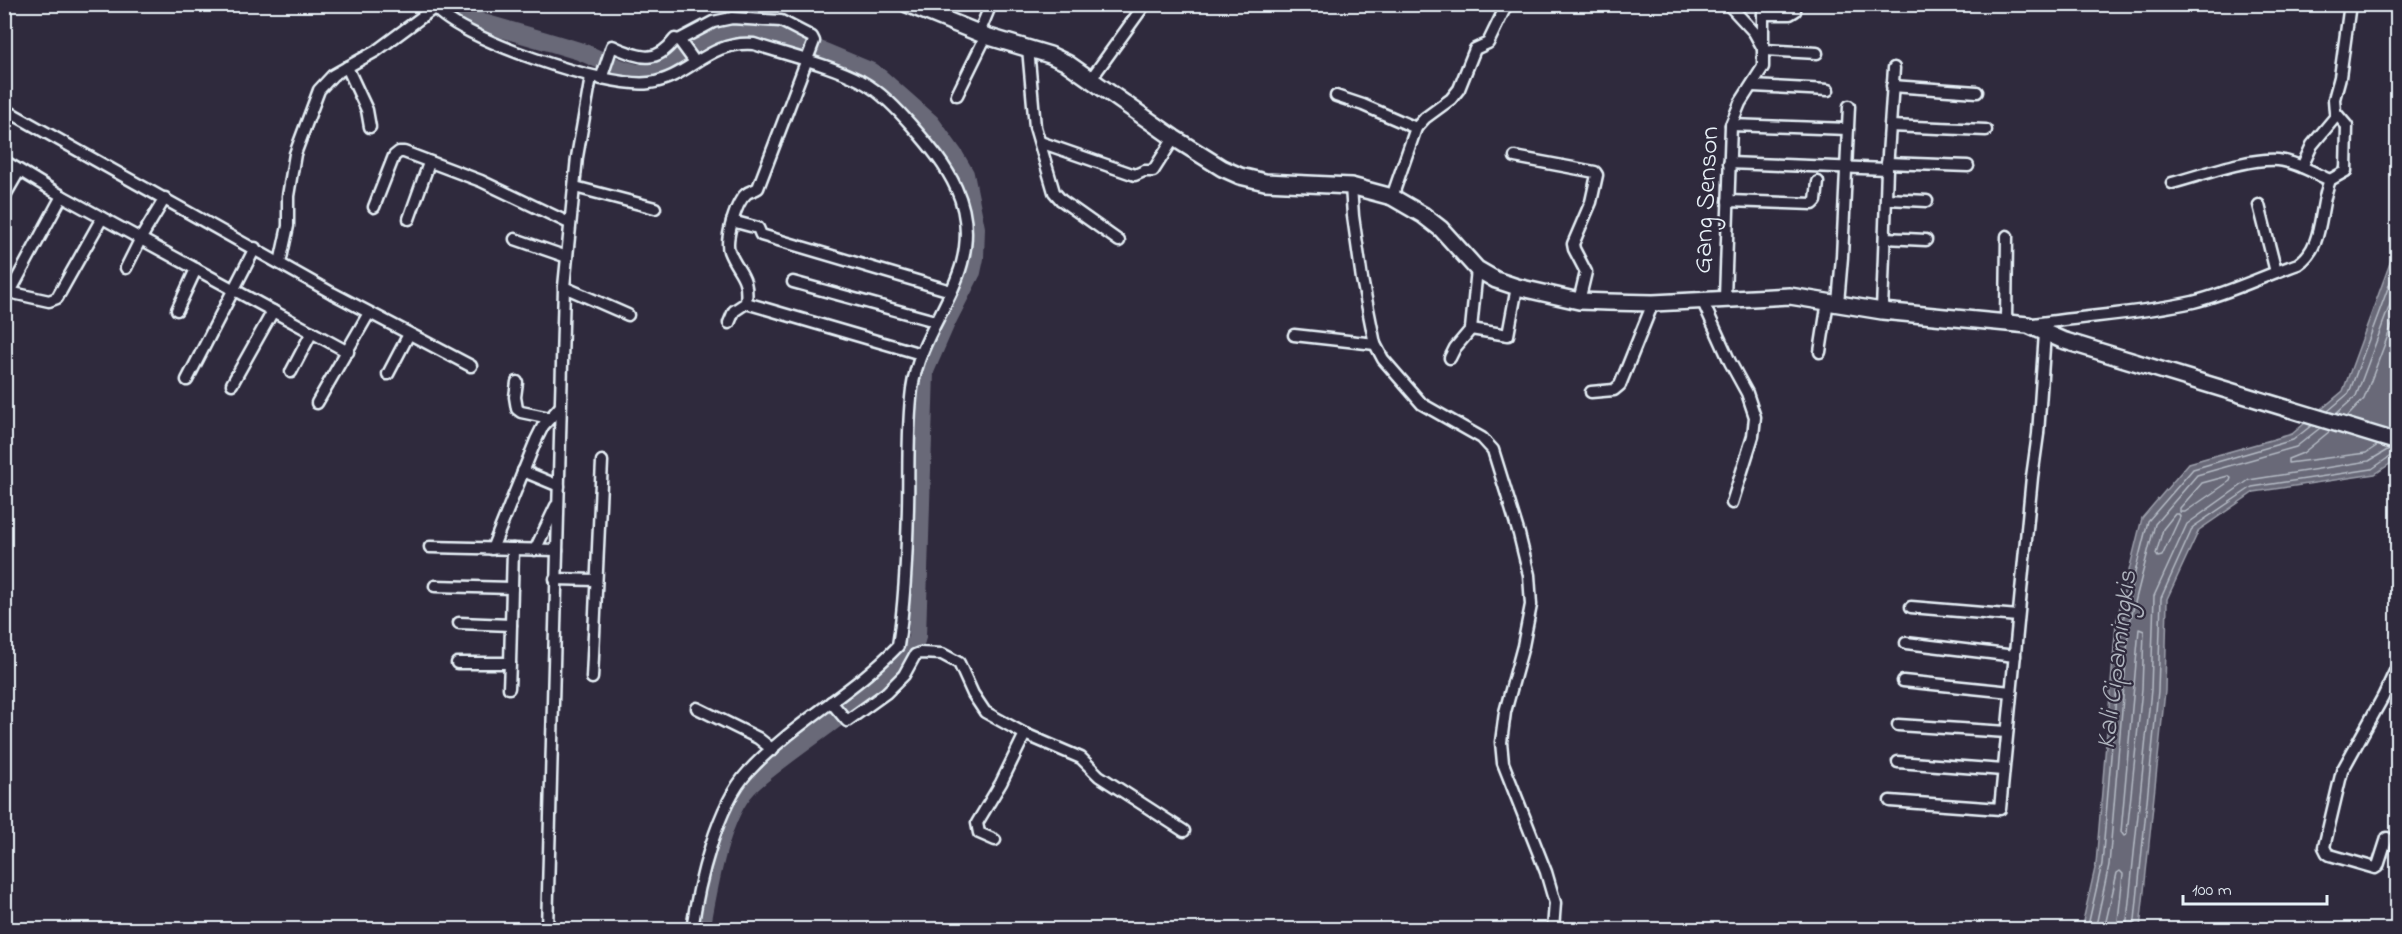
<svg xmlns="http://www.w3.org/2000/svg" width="2402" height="934" font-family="'Indie Flower',sans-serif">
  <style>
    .water { fill: #696978; stroke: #9c9fab; stroke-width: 1.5 }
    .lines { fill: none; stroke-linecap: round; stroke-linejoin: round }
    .shore { stroke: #b5bbc5; stroke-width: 1.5 }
    .river { stroke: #696978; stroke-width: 18 }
    .street-casing { stroke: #e8f1f8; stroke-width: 15 }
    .secondary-casing { stroke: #e8f1f8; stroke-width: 20 }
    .street { stroke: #2f2a3d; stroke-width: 10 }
    .secondary { stroke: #2f2a3d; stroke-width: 15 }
    .labels { text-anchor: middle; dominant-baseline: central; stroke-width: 4.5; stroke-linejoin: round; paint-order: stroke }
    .street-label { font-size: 27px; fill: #e8f1f8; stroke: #2f2a3d }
    .water-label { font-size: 28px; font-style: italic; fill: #afb4be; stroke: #2f2a3d }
  </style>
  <rect width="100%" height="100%" fill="#2f2a3d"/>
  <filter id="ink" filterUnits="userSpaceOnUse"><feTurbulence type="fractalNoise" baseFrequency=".0167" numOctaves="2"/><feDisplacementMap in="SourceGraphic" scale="12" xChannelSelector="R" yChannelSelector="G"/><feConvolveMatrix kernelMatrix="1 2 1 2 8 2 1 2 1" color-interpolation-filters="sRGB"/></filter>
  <g filter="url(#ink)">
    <path class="water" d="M2397,244V459L2375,474L2254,492L2199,530L2167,599L2165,691L2140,929L2081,930L2096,864L2116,623L2142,518L2189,463L2292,434L2343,391Z"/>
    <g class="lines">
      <g class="shore">
        <path d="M2328,411L2349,393L2398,261"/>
        <path d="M2336,414L2356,396L2398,283"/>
        <path d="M2347,417L2364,399L2398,309"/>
        <path d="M2330,431L2303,453L2288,459V463L2366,453L2378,445"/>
        <path d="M2228,476L2231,478L2230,481L2185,512H2180V508L2202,483Z"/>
        <path d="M2175,514H2179L2180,517L2162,556L2158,557L2156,554L2163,529Z"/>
        <path d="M2139,629L2144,631L2142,689L2127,833L2124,836L2121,832Z"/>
        <path d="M2087,930L2102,864L2122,624L2148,521L2193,469L2293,440L2312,425"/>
        <path d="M2095,930L2109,865L2129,626L2155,524L2197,475L2296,447L2320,428"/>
        <path d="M2104,930L2117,873L2120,871L2123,874L2117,930"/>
        <path d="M2126,930L2151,690L2154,596L2187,524L2249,480L2369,461L2389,449"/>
        <path d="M2134,930L2158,691L2161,598L2193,527L2252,487L2372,469L2392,455H2398"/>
      </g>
      <path class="river" d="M451,4L468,17L483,23C515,32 547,41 579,51C598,58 620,71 639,73C661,74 681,50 699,41C756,15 817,50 870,71L879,77L931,123L954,155L965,174L976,228L975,258L972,272L946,323L925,371L917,637C908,680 782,751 748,787C719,817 709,889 701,930"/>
      <g class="street-casing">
        <g id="street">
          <path d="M432,4C454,38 609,89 649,83C689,78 708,40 754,44C790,56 828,64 861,81C881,92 897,109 912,126C948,167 977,205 962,263C950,307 919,340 912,389C907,428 909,467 908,507C907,553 905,601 898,646C853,693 792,724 748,772C717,805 698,885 692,930"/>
          <path d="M1728,4L1754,32L1764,50L1817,53"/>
          <path d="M1763,14H1790L1795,11L1794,4"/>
          <path d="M979,33L991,4"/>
          <path d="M679,40L713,22L732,18L781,21L812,37L814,41L758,188C754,191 749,191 746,194C736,202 725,239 729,251C738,274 749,274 746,303L734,311L729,323"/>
          <path d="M1028,48L1035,127L1054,192L1061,200L1119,241"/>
          <path d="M347,67L367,110L370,127"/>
          <path d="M601,79L612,46C639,57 655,66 675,39L679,40L695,62"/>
          <path d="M1091,79L1145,4"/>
          <path d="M1753,86L1828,90"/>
          <path d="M1892,86L1977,92"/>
          <path d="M957,95L986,36"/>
          <path d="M1336,96L1363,105L1416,128"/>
          <path d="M4,109L332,293L471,366"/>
          <path d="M1731,125L1848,129"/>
          <path d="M1890,126L1986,130"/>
          <path d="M1040,142L1135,175L1144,171H1153L1174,138"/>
          <path d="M1515,157L1595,172L1597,175L1591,202L1573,244L1574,249L1586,272L1579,301"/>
          <path d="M4,161L62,196L348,352"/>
          <path d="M1729,163L1887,169"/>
          <path d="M1887,163L1968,166"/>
          <path d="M2302,167L2312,145L2337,115"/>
          <path d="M2172,183C2203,175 2246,158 2278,160C2296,162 2314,173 2330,180"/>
          <path d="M1351,186L1353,216L1362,279L1375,344L1383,359L1422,404L1482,438L1493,450L1519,534L1529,575L1531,605L1523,646L1505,712L1501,742L1503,763L1546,872L1555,903L1553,929"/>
          <path d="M575,187L655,208"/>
          <path d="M4,197L19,171"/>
          <path d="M1392,197L1416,128L1425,118L1451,99L1459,89L1475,49L1488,43L1507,4"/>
          <path d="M1887,199L1927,201"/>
          <path d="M1728,201L1813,204L1816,201L1818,182"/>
          <path d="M2259,205L2276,272"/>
          <path d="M374,207L394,156L399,152H404L481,181L569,223"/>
          <path d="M409,219L429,163"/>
          <path d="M732,221L758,228L761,235L951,291"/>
          <path d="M1885,238L1926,240"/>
          <path d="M515,239L567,257"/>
          <path d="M280,263L288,226V196L295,154L319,90L333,75L376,51L434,8"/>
          <path d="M126,268L141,238L165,198"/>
          <path d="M793,282L935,321"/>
          <path d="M564,287L628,315"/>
          <path d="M4,291L49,301L57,298L102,218"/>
          <path d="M10,292L62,196"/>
          <path d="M1725,298L1731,125L1740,103L1763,67V14L1766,4"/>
          <path d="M1702,300L1730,362L1747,393L1755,417L1753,436L1732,503"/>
          <path d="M746,303L921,354"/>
          <path d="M1838,303L1842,257L1849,106"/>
          <path d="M177,310L196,269"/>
          <path d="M1882,311L1887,169L1894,68"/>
          <path d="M2006,322L2007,236"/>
          <path d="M2028,325C2083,316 2139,314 2193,302C2230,293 2263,276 2298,264C2325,246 2318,209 2330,180L2346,171L2347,126L2335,112L2334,99L2340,77L2350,4"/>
          <path d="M1471,329L1508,335L1517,287"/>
          <path d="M1294,335L1375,344"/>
          <path d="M1820,352L1828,301"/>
          <path d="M1450,358L1455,348L1471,329L1477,269"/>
          <path d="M291,372L312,332"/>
          <path d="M388,374L409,334"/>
          <path d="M187,380L255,248"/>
          <path d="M517,382L515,397L517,409L521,412L550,418"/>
          <path d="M232,384L273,311"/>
          <path d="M1591,392L1614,390L1620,385L1653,303"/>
          <path d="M317,403L369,313"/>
          <path d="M523,471L559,486"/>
          <path d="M430,547L557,550"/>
          <path d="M492,549L536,440L543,426L560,407"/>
          <path d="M535,550L556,506"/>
          <path d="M555,579L596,580"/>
          <path d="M435,586L512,588"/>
          <path d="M1911,607L2018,616"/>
          <path d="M459,623L511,625"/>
          <path d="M1906,643L2015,656"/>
          <path d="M457,663H510L513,549"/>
          <path d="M592,678L602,461"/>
          <path d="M1903,681L2011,692"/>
          <path d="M509,688L510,663"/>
          <path d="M831,702L847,721L886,693L904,675L915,655L920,653L942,654L959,663L973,694L985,712L1025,734L1081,758L1099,776L1184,831"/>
          <path d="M697,708L758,738L773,750"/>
          <path d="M1898,725L2007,732"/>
          <path d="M1898,762L2003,770"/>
          <path d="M1890,801L2000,809L2032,477L2038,434L2045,333"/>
          <path d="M2387,838L2378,866L2375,868L2330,855L2327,853L2324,847L2342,771L2383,697L2398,665"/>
          <path d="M995,840L979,833L977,823L1001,783L1025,734"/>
          <path d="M547,930L564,287L577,157L591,77"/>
        </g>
      </g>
      <g class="secondary-casing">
        <path id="secondary" d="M907,4L986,36L1050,55L1067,63L1174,138L1222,168L1240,176L1265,182L1351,186L1392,197L1423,215L1441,229L1477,269L1496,280L1517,287L1579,301L1608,302L1653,303L1790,296L1882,311L2028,325L2062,340L2398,442"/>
      </g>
      <use href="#street" class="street"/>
      <use href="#secondary" class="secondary"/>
    </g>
  </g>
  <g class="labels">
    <g class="street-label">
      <text transform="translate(1707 200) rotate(-87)">Gang Senson</text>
    </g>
    <g class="water-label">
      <text transform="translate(2118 660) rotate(-83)">Kali Cipamingkis</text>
    </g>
  </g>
  <rect width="2402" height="934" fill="none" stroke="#2f2a3d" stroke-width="24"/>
  <rect x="12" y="12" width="2378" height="910" fill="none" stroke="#e8f1f8" stroke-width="2" filter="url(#ink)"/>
  <path d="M2183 895v9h144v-9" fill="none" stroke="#e8f1f8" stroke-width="3"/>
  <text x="2192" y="895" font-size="18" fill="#e8f1f8" stroke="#2f2a3d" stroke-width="4.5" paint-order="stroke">100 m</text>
</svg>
